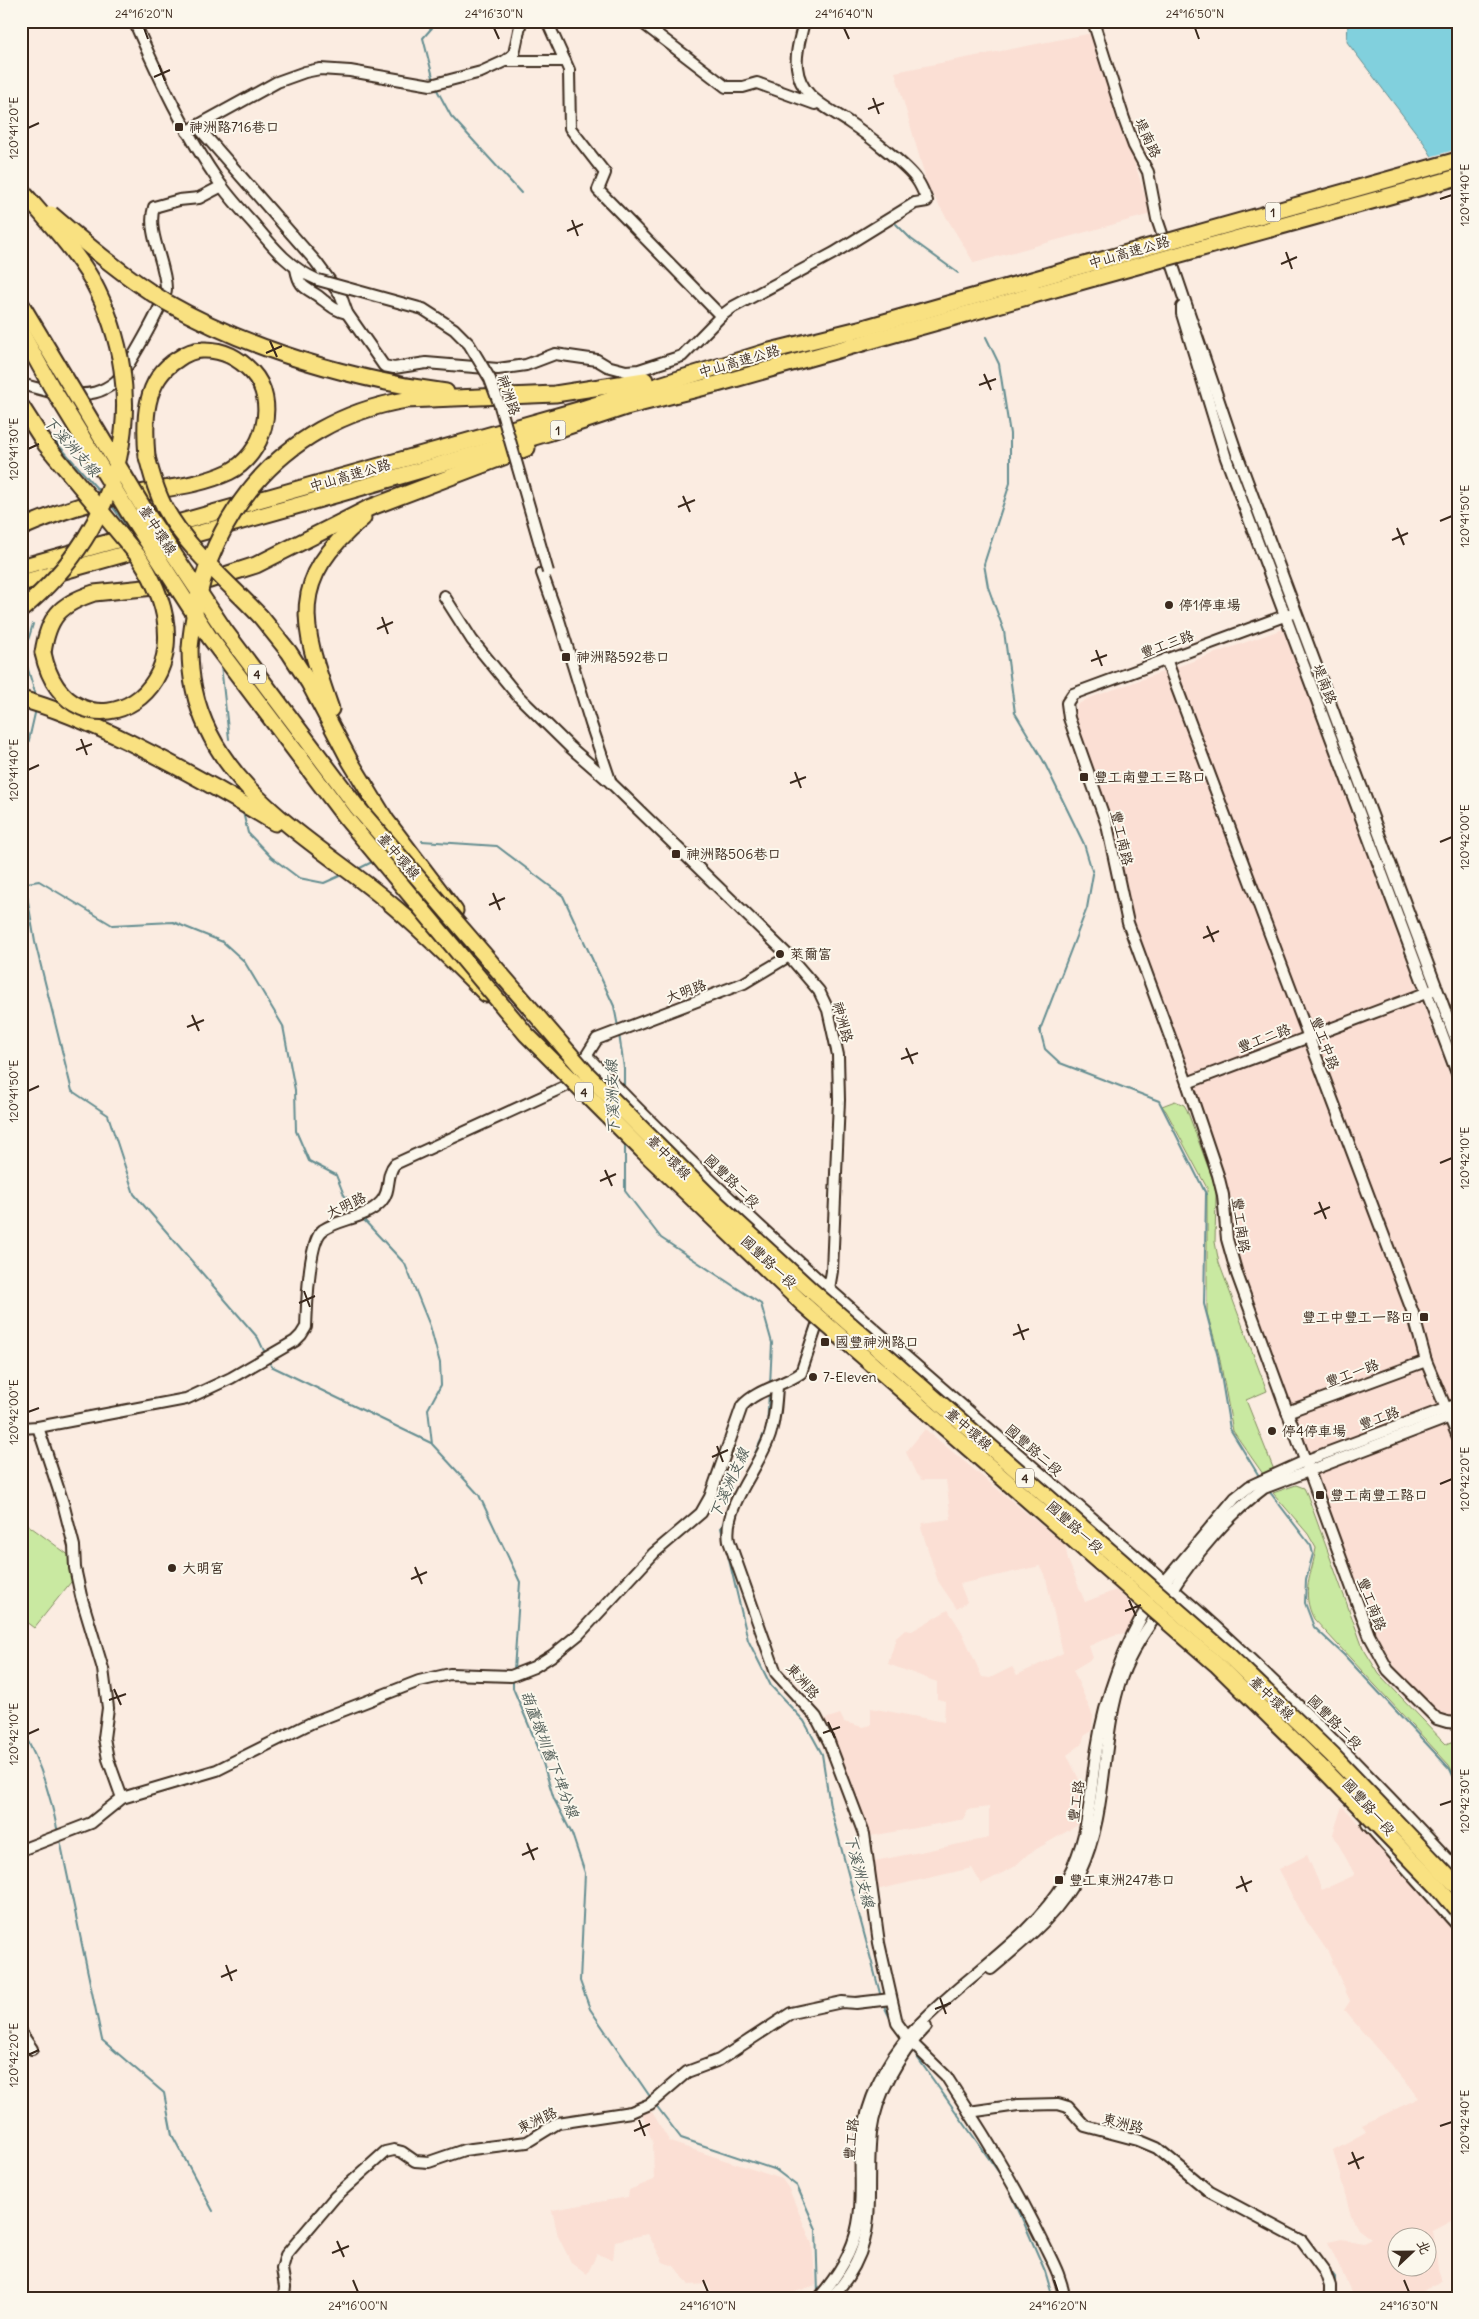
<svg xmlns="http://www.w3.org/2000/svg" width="1479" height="2319" font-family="Delius,'LXGW WenKai TC',sans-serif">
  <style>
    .built { fill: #fbdfd4; fill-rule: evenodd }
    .green { fill: #c9e9a1; stroke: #828a60 }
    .water { fill: #81d0dd; stroke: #658e91 }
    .pier { fill: #fbece1 }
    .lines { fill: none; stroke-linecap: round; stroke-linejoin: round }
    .stream { stroke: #658e91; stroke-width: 2 }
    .minor-casing { stroke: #3b2a1e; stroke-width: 14 }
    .highway-casing { stroke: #3b2a1e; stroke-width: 19 }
    .minor { stroke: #fbf7ec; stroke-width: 10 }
    .highway { stroke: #f9e181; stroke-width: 15 }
    .minor-bridge-casing { stroke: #3b2a1e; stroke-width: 14; stroke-linecap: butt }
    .highway-bridge-casing { stroke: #3b2a1e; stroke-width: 19; stroke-linecap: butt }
    .minor-bridge { stroke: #fbf7ec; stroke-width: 10 }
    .highway-bridge { stroke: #f9e181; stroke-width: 15 }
    .ticks { fill: none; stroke: #3b2a1e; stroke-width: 2 }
    .poi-dot { fill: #3b2a1e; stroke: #fbf7ec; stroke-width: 2 }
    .labels { text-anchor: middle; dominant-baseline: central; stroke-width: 4; stroke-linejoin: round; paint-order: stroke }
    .shield { fill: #fbf7ec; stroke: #75685c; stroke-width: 1 }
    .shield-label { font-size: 12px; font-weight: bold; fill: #3b2a1e }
    .poi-label { font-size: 14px; fill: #3b2a1e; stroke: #fbf7ec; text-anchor: start }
    .street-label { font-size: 14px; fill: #3b2a1e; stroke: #fbf7ec }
    .water-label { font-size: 15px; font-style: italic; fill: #505c57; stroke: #fbf7ec }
    .neatline { fill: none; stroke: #3b2a1e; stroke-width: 2 }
    .ticks-label { font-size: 12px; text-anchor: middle; fill: #3b2a1e }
  </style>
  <rect width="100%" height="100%" fill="#fbece1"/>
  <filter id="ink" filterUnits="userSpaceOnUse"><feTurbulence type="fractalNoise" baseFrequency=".02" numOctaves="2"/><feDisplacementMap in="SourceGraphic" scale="10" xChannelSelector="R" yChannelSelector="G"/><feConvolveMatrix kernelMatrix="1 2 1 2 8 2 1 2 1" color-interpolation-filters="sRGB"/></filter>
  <g filter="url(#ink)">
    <g class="built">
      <path d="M1093,33L1151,214L974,263L928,187L895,72Z"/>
      <path d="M1283,629L1458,1098V1728L1446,1725L1383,1653L1372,1634L1241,1273L1232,1239L1233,1215L1225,1174L1130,919L1074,721L1077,705L1087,699Z"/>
      <path d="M925,1429L1065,1545L1068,1560L1085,1602L1116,1590L1131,1603L1135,1616L1126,1633L1114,1635L1089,1646L1093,1658L1073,1670L1093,1716L1092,1731L1084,1736L1082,1744L1067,1755L1085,1792L1083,1822L1028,1854L1014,1867L981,1884L972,1868L876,1890L875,1861L989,1838V1807L966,1810L965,1819L871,1836L851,1798L822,1720L840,1714L844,1722L863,1727L871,1725V1708L944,1722L945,1701L937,1699V1682L888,1664L896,1638L905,1630L912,1631L948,1610L962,1632L982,1677L990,1678L1012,1667L1017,1675L1063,1653L1045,1574L1040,1566L960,1584L967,1602L957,1609L938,1581L921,1528L923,1523L951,1519L946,1480H922L916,1474L906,1452Z"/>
      <path d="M1342,1806L1399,1863L1458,1929V2185L1450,2184L1458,2205V2218L1433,2231L1438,2269L1442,2281L1409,2298H1354L1328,2242L1342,2239L1363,2243L1371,2239L1358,2229L1351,2216L1333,2150L1366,2132L1362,2125L1419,2098L1344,2010L1350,2001L1328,1952L1299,1910L1279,1869L1307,1855L1322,1890L1355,1875L1333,1834ZM1396,2236H1426V2266H1396Z"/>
      <path d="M652,2112L670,2142L782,2179L789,2189L812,2244L816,2285L777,2298H714L708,2284L689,2285L674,2266L663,2262L648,2234L615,2241L613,2260L597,2254L587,2274L571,2262L558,2236L552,2210L628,2197L629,2190L654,2180L653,2144L642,2113Z"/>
    </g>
    <g class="green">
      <path d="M1175,1101L1184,1105L1187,1110L1214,1183L1216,1194L1215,1242L1219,1263L1267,1391L1246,1400L1274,1470L1263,1474L1233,1431L1219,1355L1207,1313V1188L1166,1111L1162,1106Z"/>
      <path d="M1296,1485L1304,1488L1307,1494L1363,1648L1379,1674L1444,1742L1446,1744L1458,1739V1782L1449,1765L1314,1619C1300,1592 1312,1575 1316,1548L1308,1534L1273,1493Z"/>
      <path d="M21,1522H24L70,1556L75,1577L34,1628L21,1618Z"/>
    </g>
    <path class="water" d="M1348,21H1458V201L1424,143L1347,42Z"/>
    <path class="pier" d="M1458,149V190L1450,193L1429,157Z"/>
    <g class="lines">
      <g class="stream">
        <path d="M434,81L423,38L438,21"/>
        <path d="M436,88L451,116L521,193"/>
        <path d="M896,224L911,239L958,273"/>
        <path d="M986,337L999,364L1010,434V483L984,564L988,587L1004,631L1015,713L1043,760L1084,844L1093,874L1087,908L1040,1030L1045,1049L1060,1063L1159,1101L1206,1194L1204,1304L1218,1357L1230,1429L1259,1476"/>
        <path d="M46,431L101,493"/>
        <path d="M112,506L130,531"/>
        <path d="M33,624L26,647V663L36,696"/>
        <path d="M221,665L229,739"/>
        <path d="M235,783L238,793"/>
        <path d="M21,795L23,766L36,709"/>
        <path d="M243,812L248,833L271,857L299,878L324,883L344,874"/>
        <path d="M422,841L497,846L563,896L614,1006L618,1027"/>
        <path d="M356,870L374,861"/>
        <path d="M21,875L25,884L35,942L72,1091L108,1115L134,1194L258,1338L266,1355"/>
        <path d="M21,884L39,881L112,925L173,922L223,942L244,961L283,1026L295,1090L296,1131L309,1161L336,1175L344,1195L359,1213"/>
        <path d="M619,1034L624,1068V1089"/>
        <path d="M625,1141V1191L661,1238L761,1304L772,1343L770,1385"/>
        <path d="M363,1219L405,1264L430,1326L440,1363L441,1385L428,1409L432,1444L479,1495L520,1582L514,1670"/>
        <path d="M269,1361L271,1366L431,1443"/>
        <path d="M748,1469L767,1427L769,1393"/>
        <path d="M1269,1491L1311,1546L1313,1554L1306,1579L1305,1603L1314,1627L1344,1655L1450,1769L1458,1787"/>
        <path d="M724,1540L721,1528L725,1519"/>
        <path d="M726,1547L748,1640L771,1686L804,1721L822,1754L830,1806L881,1997"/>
        <path d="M513,1680V1688L538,1747L554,1799L572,1834L585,1873L580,1981L590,2009L651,2098"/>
        <path d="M21,1729C40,1760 51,1797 58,1833"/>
        <path d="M60,1840L102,2040L164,2093L172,2135L213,2211"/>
        <path d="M883,2004L892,2022"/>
        <path d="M912,2050L1007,2184L1045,2271L1053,2298"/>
        <path d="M655,2104L681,2138L776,2170L797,2186L816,2229L818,2293"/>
        <path d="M1302,2234L1335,2277V2295"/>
      </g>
      <g class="minor-casing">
        <g id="minor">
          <path d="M134,21C159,78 185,134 221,185C231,199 242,211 253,223C272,246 289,268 318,280"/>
          <path d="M547,21L569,70L570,128L605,173L598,190L721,316"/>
          <path d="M640,21L726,87H743L757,83L815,104"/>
          <path d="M1093,21L1124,119L1134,146L1148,172L1157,219L1237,454L1458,1045"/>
          <path d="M505,61H565"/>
          <path d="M197,126L277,82L305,72L320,69L350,71L431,85L481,72L505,61L514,54L521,21"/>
          <path d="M187,132L197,126L316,262L341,296L347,313L384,366L394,368L426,363L498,369L526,365L555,354L597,360L607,366L626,371L639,370L682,356L721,316L733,307L834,253L915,203L927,201C924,193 922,187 917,180C908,166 865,133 850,123C827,107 800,98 797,67C795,52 801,36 804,21"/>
          <path d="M296,269C300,292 309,287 323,300C331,306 336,311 347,313"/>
          <path d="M1182,307V314L1226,458L1458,1076"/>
          <path d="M21,384L58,394"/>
          <path d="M73,394C89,395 101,393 115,382C125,374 166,301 166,289C166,263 146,233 154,207L179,200L199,198L222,186"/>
          <path d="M444,596L472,640L517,695L571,748L610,782"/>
          <path d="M1295,612L1073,694L1067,703L1069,718L1107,825L1128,923L1187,1083L1218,1175L1223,1195L1227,1239L1237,1274L1369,1635L1388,1670L1437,1719L1447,1722L1458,1723"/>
          <path d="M1166,659L1413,1313L1426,1361L1458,1437"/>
          <path d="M587,1056C768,1248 975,1413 1172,1588C1273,1676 1367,1772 1458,1870"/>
          <path d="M1187,1083L1431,991"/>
          <path d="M777,1386C776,1403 775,1419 770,1435C759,1469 723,1505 729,1541L776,1673L816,1717L829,1742L864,1834L879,1943L897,2023L912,2043L946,2076L969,2112L1018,2105L1058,2104L1068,2107L1085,2126L1138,2140L1157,2148L1210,2192L1302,2241L1325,2272L1330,2286V2298"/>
          <path d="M1287,1412L1426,1361"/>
          <path d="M38,1427L63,1503L74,1546L75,1568L81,1596L103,1669L108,1708L104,1738L108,1759L122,1798"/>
          <path d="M21,1428L38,1427L186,1399L231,1378L295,1341L301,1335L306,1327C307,1308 308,1241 323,1230C341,1218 365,1219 381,1202C392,1190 385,1175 395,1164L568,1085L597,1039L744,983L789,956"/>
          <path d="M1162,1585L1235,1498L1250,1486L1305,1461L1458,1404"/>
          <path d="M1170,1593C1193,1557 1230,1513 1264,1488L1458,1414"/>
          <path d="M1367,1824L1458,1926"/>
          <path d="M21,1850L91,1823L122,1798L217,1770L311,1723L419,1681L450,1674L511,1676L534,1667L553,1655L579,1634L654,1553L701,1513L710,1497L742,1406C757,1389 783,1386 801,1373L829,1289L832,1271L839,1100L838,1055L828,1010L819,991L789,956L611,783L591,724L559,620L542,573"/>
          <path d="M991,1969C1025,1940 1060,1913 1080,1872C1109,1811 1100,1739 1122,1676C1131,1652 1146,1630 1160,1610"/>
          <path d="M21,2033L32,2049"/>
          <path d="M969,2112C996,2154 1020,2195 1042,2240C1051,2259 1062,2277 1064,2298"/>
          <path d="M284,2298L285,2287L282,2269L286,2255L335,2197L385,2152L394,2150L402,2152L415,2161L429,2162L464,2150L527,2142L558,2123L631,2112L650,2104L687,2072L719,2060L791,2013L842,2002L856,2003L891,1999"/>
          <path d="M819,2298C837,2276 853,2253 858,2224C864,2195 858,2165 862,2136C865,2119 870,2101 877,2086C916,1997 1018,1961 1066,1880C1091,1836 1089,1795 1097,1748C1105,1697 1124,1644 1151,1601"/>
          <path d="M831,2298C883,2242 864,2199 871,2133C876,2095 899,2054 926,2027"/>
        </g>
      </g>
      <g class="highway-casing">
        <g id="highway">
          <path d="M406,386L446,392"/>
          <path d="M406,400L555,394L645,380"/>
          <path d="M21,528C57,512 95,500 133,494C166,488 199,486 229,472C264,455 279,401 252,372C238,357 222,349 202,350C193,350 185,354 178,359C143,380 144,422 147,457"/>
          <path d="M21,567L582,409L766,352L867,327L1088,264"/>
          <path d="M21,583L342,493L548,433L626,407L717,384L1094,278"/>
          <path d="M261,617L289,652L309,683L350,761L386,820L455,911"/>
          <path d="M190,648C190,662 191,676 194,689C215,790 314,840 386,900C421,929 454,962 486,994"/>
          <path d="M43,653C48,617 60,604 94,593L184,584L210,580L234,572L256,565L369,508L527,448"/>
          <path d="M21,699C59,709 96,726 131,743C181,768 228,794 275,823"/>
          <path d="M331,709C302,625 286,582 363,518"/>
        </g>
      </g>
      <use href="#minor" class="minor"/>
      <use href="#highway" class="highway"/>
      <g class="minor-bridge-casing">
        <path id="minor-bridge" d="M318,280L423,309L454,329L469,344L490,379L500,406L548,572"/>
      </g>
      <g class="highway-bridge-casing">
        <g id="highway-bridge">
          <path d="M21,190C43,216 75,250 92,280C155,397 124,526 21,610"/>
          <path d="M51,214C87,245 125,277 166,302C241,345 322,370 406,386"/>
          <path d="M1088,264L1458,160"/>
          <path d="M1094,278L1458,177"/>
          <path d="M21,304L149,517L225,631L357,807L587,1074L714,1201L813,1292L1226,1653L1332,1755L1458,1887"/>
          <path d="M21,332L51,386L132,518L210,638L345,817L526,1034L642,1150L802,1303L1216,1664L1320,1766L1437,1886L1458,1911"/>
          <path d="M21,406L46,445L139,557C230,696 68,771 43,653"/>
          <path d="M147,457C152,475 156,492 165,508C187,549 229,583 261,617"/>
          <path d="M190,648C200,522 279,421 406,400"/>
        </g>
      </g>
      <use href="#minor-bridge" class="minor-bridge"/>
      <use href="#highway-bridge" class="highway-bridge"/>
    </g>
  </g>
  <path class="ticks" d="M144,28L148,39M494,28L499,39M844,28L849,39M1195,28L1199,39M159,65L165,81M154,77L170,70M873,98L879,114M868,109L884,103M28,128L39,123M1440,199L1452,195M572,220L578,236M567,231L583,224M1286,252L1292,269M1281,264L1297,257M270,341L277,357M266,353L282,346M984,374L991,390M979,385L996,379M28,449L39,444M683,496L690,512M678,507L695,500M1440,521L1452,516M1397,528L1404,545M1392,540L1408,533M382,617L388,634M377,629L393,622M1096,650L1102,666M1091,661L1107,655M81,739L87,755M76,750L92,744M28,770L39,765M795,772L801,788M790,783L806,777M1440,842L1452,837M493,893L500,910M489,905L505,898M1207,926L1214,942M1203,938L1219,931M192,1015L199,1031M187,1027L204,1020M906,1048L913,1064M901,1059L918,1053M28,1091L39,1086M1440,1163L1452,1158M605,1170L612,1186M600,1181L616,1174M1319,1202L1326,1219M1314,1214L1330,1207M304,1291L310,1307M299,1303L315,1296M1018,1324L1024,1340M1013,1335L1029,1329M28,1412L39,1408M717,1446L723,1462M712,1457L728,1450M1440,1484L1452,1479M415,1567L422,1584M411,1579L427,1572M1129,1600L1136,1616M1125,1611L1141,1605M114,1689L121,1705M109,1700L126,1694M828,1722L835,1738M823,1733L840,1727M28,1734L39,1729M1440,1805L1452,1801M527,1843L534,1860M522,1855L538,1848M1241,1876L1247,1892M1236,1888L1252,1881M226,1965L232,1981M221,1977L237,1970M940,1998L946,2014M935,2009L951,2003M28,2055L39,2050M639,2120L645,2136M1440,2126L1452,2122M634,2131L650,2124M1352,2152L1359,2169M1348,2164L1364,2157M337,2241L344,2257M332,2253L349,2246M353,2280L358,2292M703,2280L708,2292M1054,2280L1058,2292M1404,2280L1409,2292"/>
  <g class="poi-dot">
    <rect x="174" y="122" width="10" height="10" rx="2.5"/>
    <circle cx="1169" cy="605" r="5"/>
    <rect x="561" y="652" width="10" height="10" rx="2.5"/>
    <rect x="1079" y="772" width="10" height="10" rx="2.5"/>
    <rect x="671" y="849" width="10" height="10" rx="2.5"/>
    <circle cx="780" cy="954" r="5"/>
    <rect x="1419" y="1312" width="10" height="10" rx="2.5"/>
    <rect x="820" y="1337" width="10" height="10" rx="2.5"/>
    <circle cx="813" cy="1377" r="5"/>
    <circle cx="1272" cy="1431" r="5"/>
    <rect x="1315" y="1490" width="10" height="10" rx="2.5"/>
    <circle cx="172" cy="1568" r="5"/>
    <rect x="1054" y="1875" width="10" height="10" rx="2.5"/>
  </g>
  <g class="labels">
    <g class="shield">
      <rect x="1265.5" y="202.5" width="15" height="19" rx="4"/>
      <rect x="550.5" y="420.5" width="15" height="19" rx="4"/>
      <rect x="248" y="664.5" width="18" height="19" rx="4"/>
      <rect x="575" y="1082.5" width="18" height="19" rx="4"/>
      <rect x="1016" y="1468.5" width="18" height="19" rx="4"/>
    </g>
    <g class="shield-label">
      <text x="1273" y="212">1</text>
      <text x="558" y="430">1</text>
      <text x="257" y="674">4</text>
      <text x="584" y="1092">4</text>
      <text x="1025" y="1478">4</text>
    </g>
    <g class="poi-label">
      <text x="189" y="127">神洲路716巷口</text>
      <text x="1179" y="605">停1停車場</text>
      <text x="576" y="657">神洲路592巷口</text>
      <text x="1094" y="777">豐工南豐工三路口</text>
      <text x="686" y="854">神洲路506巷口</text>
      <text x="790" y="954">萊爾富</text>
      <text x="1414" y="1317" text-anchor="end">豐工中豐工一路口</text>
      <text x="835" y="1342">國豐神洲路口</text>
      <text x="823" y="1377">7-Eleven</text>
      <text x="1282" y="1431">停4停車場</text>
      <text x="1330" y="1495">豐工南豐工路口</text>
      <text x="182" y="1568">大明宮</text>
      <text x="1069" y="1880">豐工東洲247巷口</text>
    </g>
    <g class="street-label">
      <text transform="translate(1148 138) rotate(65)">堤南路</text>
      <text transform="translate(1129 252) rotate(-16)">中山高速公路</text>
      <text transform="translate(739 361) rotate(-16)">中山高速公路</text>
      <text transform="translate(509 395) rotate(71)">神洲路</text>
      <text transform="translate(350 475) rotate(-16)">中山高速公路</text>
      <text transform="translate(158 530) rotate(57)">臺中環線</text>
      <text transform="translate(1167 644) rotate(-20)">豐工三路</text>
      <text transform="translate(1325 684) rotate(69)">堤南路</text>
      <text transform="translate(1122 838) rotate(77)">豐工南路</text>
      <text transform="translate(399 856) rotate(49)">臺中環線</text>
      <text transform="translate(686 991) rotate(-20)">大明路</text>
      <text transform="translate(843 1022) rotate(75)">神洲路</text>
      <text transform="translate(1264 1038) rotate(-21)">豐工二路</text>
      <text transform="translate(1325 1043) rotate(69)">豐工中路</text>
      <text transform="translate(669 1157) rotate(45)">臺中環線</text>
      <text transform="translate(732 1181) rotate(44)">國豐路二段</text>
      <text transform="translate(346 1205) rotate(-25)">大明路</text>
      <text transform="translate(1241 1225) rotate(82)">豐工南路</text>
      <text transform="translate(769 1262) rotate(43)">國豐路一段</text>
      <text transform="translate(1352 1373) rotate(-20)">豐工一路</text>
      <text transform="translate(1379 1418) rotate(-20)">豐工路</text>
      <text transform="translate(969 1429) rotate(41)">臺中環線</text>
      <text transform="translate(1034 1450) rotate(41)">國豐路二段</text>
      <text transform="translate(1075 1527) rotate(42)">國豐路一段</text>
      <text transform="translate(1372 1604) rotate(69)">豐工南路</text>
      <text transform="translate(803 1681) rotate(49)">東洲路</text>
      <text transform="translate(1272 1698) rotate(44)">臺中環線</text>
      <text transform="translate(1335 1722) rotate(45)">國豐路二段</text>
      <text transform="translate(1076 1801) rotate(-82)">豐工路</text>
      <text transform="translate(1369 1807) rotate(48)">國豐路一段</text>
      <text transform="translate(537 2120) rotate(-25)">東洲路</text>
      <text transform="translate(1123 2123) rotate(14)">東洲路</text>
      <text transform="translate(851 2139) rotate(-84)">豐工路</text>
    </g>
    <g class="water-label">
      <text transform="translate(72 446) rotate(48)">下溪洲支線</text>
      <text transform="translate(612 1097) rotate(-92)">下溪洲支線</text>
      <text transform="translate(729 1483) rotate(-66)">下溪洲支線</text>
      <text transform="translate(550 1754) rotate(69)">葫蘆墩圳舊下埤分線</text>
      <text transform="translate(860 1871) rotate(75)">下溪洲支線</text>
    </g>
  </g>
  <rect width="1479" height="2319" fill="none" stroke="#fbf7ec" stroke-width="55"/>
  <g transform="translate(1412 2252) rotate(68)"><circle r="24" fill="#fbf7ec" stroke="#aea59a"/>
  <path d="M0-4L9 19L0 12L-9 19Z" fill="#3b2a1e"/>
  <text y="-8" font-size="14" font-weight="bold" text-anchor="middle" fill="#3b2a1e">北</text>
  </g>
  <rect x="28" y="28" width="1424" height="2264" class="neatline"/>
  <g class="ticks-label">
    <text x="144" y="18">24°16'20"N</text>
    <text x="494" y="18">24°16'30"N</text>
    <text x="844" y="18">24°16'40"N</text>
    <text x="1195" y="18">24°16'50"N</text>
    <text transform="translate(14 128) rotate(-90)" y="4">120°41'20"E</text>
    <text transform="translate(1465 195) rotate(-90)" y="4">120°41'40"E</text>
    <text transform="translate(14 449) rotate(-90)" y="4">120°41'30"E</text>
    <text transform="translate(1465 516) rotate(-90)" y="4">120°41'50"E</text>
    <text transform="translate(14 770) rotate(-90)" y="4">120°41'40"E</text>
    <text transform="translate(1465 837) rotate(-90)" y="4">120°42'00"E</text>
    <text transform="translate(14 1091) rotate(-90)" y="4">120°41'50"E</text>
    <text transform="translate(1465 1158) rotate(-90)" y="4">120°42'10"E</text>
    <text transform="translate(14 1412) rotate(-90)" y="4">120°42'00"E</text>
    <text transform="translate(1465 1479) rotate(-90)" y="4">120°42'20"E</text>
    <text transform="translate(14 1734) rotate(-90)" y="4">120°42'10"E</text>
    <text transform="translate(1465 1801) rotate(-90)" y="4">120°42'30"E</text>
    <text transform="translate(14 2055) rotate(-90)" y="4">120°42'20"E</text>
    <text transform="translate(1465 2122) rotate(-90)" y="4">120°42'40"E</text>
    <text x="358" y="2310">24°16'00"N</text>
    <text x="708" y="2310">24°16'10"N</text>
    <text x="1058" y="2310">24°16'20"N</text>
    <text x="1409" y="2310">24°16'30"N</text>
  </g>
</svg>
